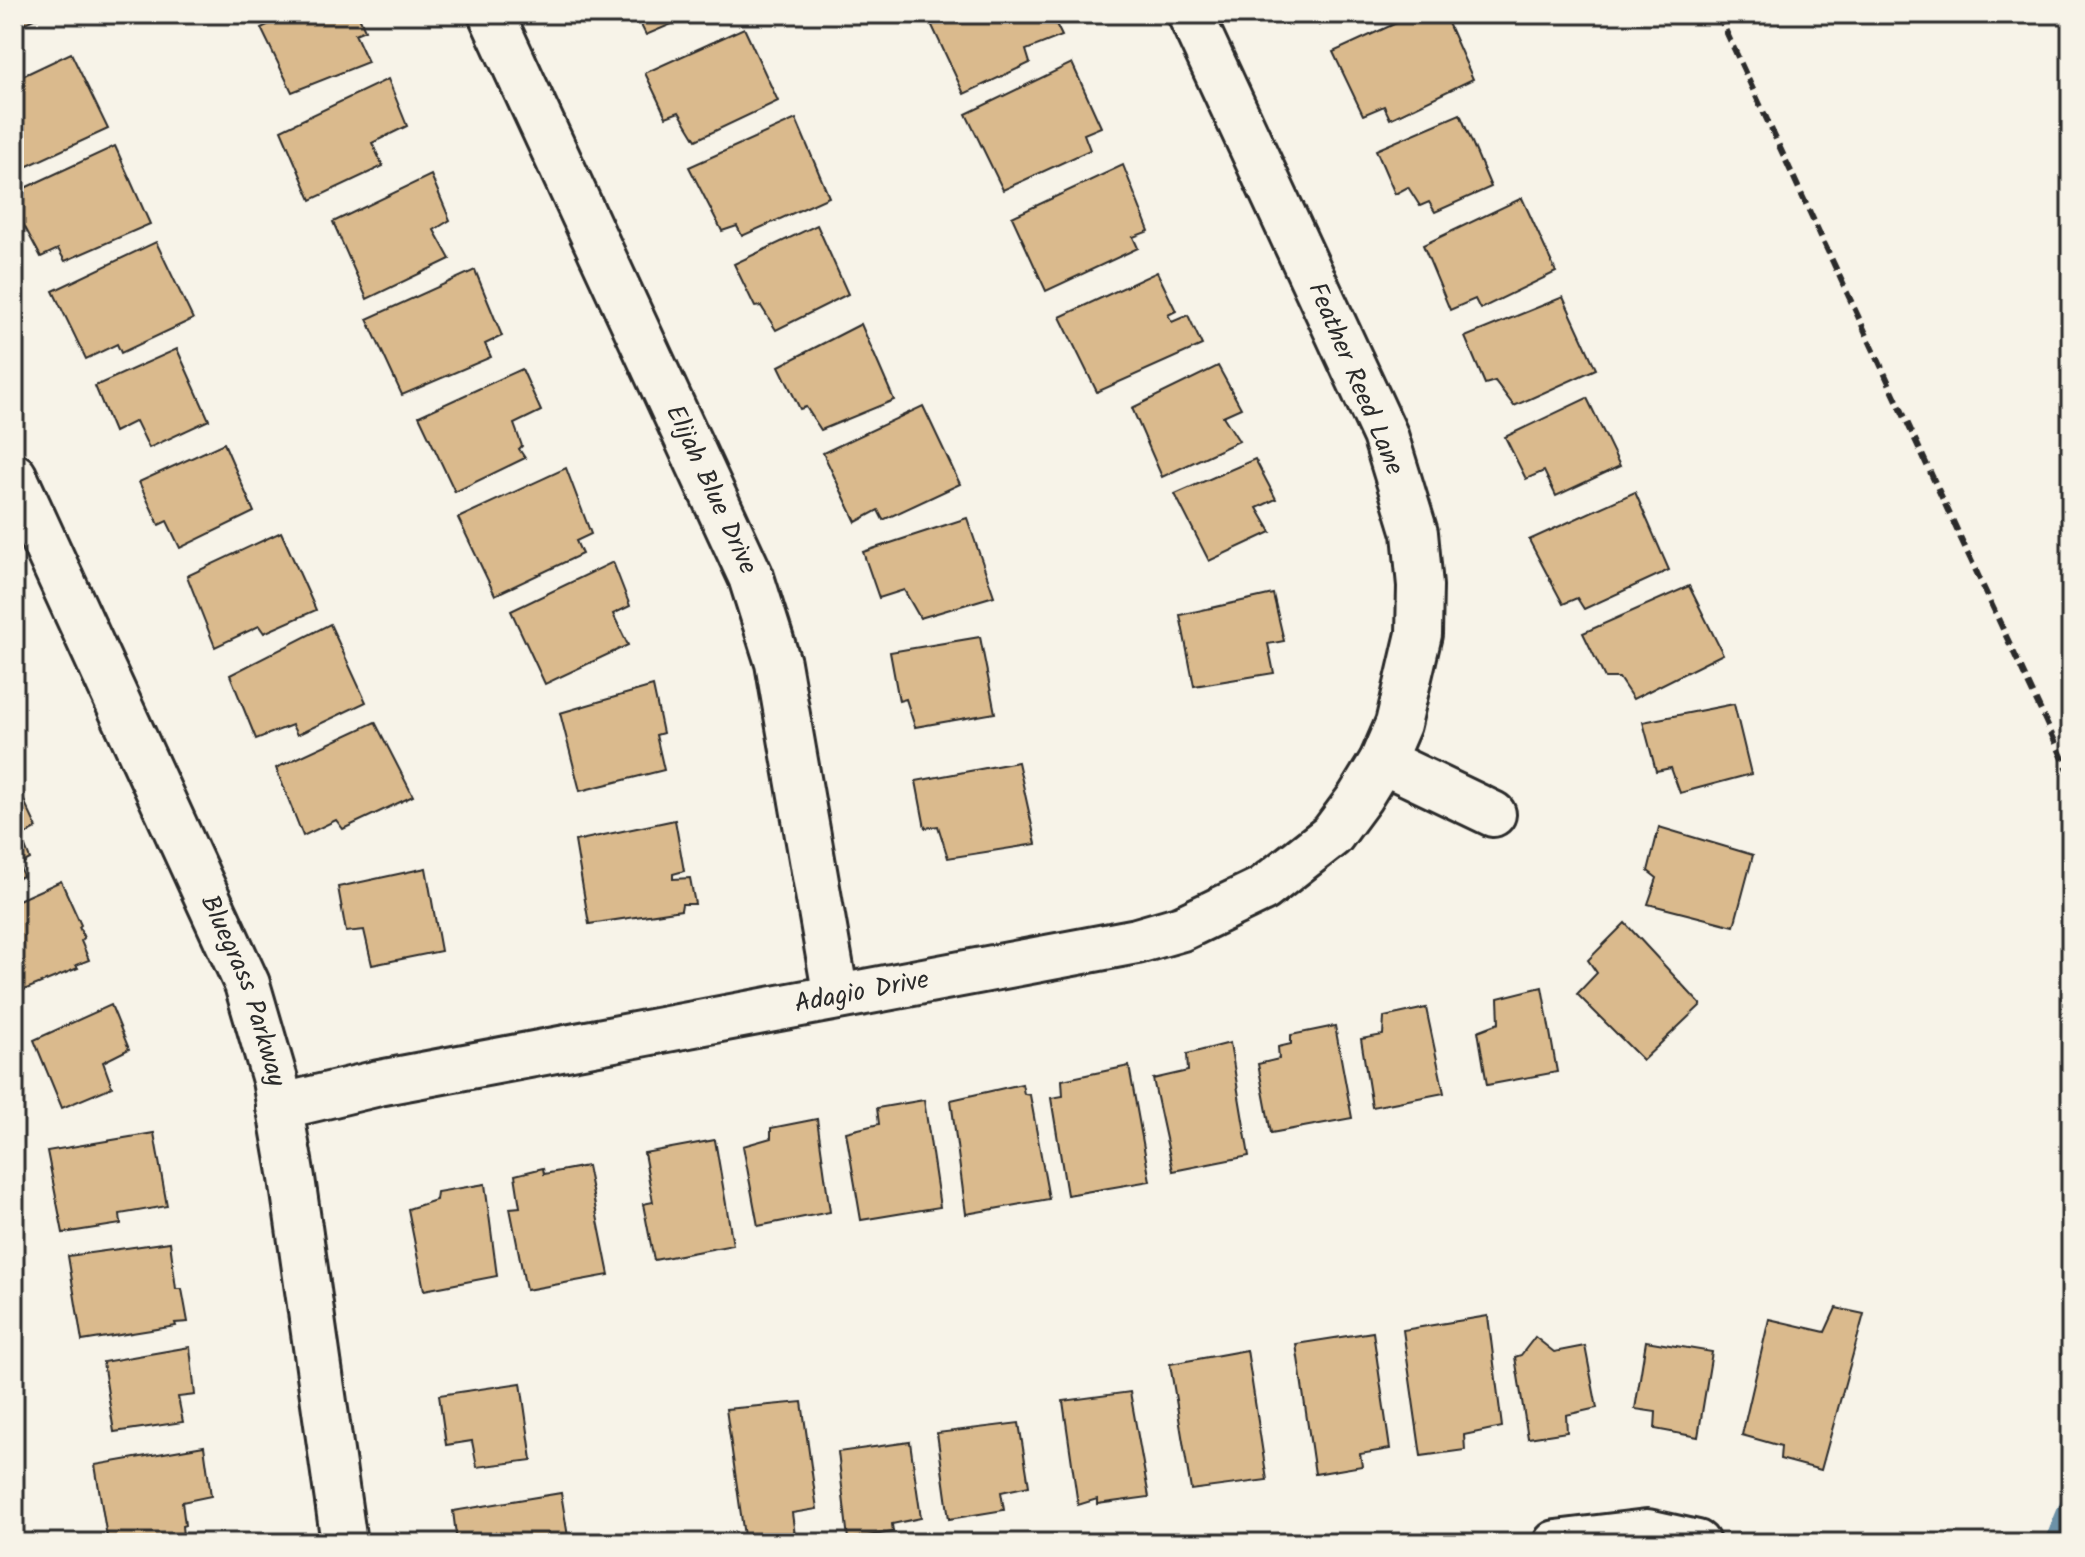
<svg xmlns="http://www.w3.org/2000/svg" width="2085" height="1557" font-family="Kalam,sans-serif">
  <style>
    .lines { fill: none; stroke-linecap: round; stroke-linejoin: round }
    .stream { stroke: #6c91a7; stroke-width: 16 }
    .building { fill: #daba8d; stroke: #2b2b2b; stroke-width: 2 }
    .minor-casing { stroke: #2b2b2b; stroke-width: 50 }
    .minor { stroke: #f7f3e8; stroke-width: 44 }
    .rail { stroke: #2b2b2b; stroke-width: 6; stroke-dasharray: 12 6; stroke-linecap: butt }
    .labels { text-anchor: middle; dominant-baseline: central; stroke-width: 6; stroke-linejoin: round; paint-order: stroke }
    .street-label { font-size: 26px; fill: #2b2b2b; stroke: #f7f3e8 }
  </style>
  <rect width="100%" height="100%" fill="#f7f3e8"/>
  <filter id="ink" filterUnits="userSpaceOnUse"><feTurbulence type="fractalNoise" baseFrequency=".0125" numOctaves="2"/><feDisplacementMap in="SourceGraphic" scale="16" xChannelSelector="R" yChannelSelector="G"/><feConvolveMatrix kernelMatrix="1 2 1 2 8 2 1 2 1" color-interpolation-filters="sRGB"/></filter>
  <g filter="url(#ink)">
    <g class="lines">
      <path class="stream" d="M2052,1543L2071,1497"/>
    </g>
    <g class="building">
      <path d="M14,14H45L14,28Z"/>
      <path d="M291,14H358L365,30L355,34L368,62L292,92L261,28Z"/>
      <path d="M620,14H695L646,35L636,15L623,20Z"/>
      <path d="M934,14H1051L1062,36L1026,50L1030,63L964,94L928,17Z"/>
      <path d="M1315,14H1342L1319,25Z"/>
      <path d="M1416,14H1444L1473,79L1390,119L1384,106L1363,115L1333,52Z"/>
      <path d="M744,28L778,101L696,140L679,112L666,117L645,73Z"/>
      <path d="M71,53L108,129L17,171L14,165V80Z"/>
      <path d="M1072,63L1101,127L1084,134L1090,150L1003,190L966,114Z"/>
      <path d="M388,79L407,126L372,143L383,166L311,200L281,130Z"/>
      <path d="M1460,114L1491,187L1435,212L1429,202L1420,206L1408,187L1395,194L1376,150Z"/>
      <path d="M796,119L829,197L742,236L737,226L722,231L689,167Z"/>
      <path d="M115,146L150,224L65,261L58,249L41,257L14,207V193Z"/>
      <path d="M1123,165L1149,231L1133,237L1138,248L1046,291L1012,217Z"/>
      <path d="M431,175L450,220L434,230L450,259L367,299L333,222Z"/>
      <path d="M1522,198L1556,272L1480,309L1475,299L1450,310L1423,245Z"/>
      <path d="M817,225L848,294L776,330L761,306L755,307L734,264Z"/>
      <path d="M156,242L193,319L121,353L117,344L86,359L53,291Z"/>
      <path d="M475,270L502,336L485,344L491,357L402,395L367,319Z"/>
      <path d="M1157,272L1176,311L1168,315L1172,322L1188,315L1202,345L1097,392L1060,317Z"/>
      <path d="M1563,297L1596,369L1514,406L1495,381L1485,384L1465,337Z"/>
      <path d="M861,324L894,400L821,430L806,407L800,409L779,366Z"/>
      <path d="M177,349L209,420L149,448L136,421L114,432L95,386Z"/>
      <path d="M1218,366L1241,408L1223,416L1239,441L1162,477L1132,408Z"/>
      <path d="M522,369L541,411L514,424L522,446L519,449L525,458L455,492L419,416Z"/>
      <path d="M1587,398L1620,466L1556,496L1544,471L1526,479L1505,437Z"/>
      <path d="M923,406L960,484L883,520L878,510L856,522L823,453Z"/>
      <path d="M224,443L254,512L180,548L167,521L159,525L139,482Z"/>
      <path d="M1255,459L1276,499L1257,508L1271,532L1209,561L1175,494Z"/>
      <path d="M566,468L591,534L576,541L582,554L495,595L458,518Z"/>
      <path d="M1635,492L1669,570L1584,609L1577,598L1563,604L1529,540Z"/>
      <path d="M967,518L994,596L920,618L904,590L879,598L863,552Z"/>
      <path d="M281,532L316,610L264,633L259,626L215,647L187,576Z"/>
      <path d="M613,562L630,606L613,614L628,645L545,684L511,611Z"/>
      <path d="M1689,586L1723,654L1633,699L1619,678H1605L1583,633Z"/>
      <path d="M1273,594L1284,641L1268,644L1274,673L1194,686L1180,615Z"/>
      <path d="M330,624L366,702L297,735L292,725L256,739L230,675Z"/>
      <path d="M980,637L995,713L915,727L906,699L899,701L890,652Z"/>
      <path d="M653,686L663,733L656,735L664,770L580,791L560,713Z"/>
      <path d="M1734,704L1751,774L1680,793L1671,768L1656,771L1643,722Z"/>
      <path d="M375,722L413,796L343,829L336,820L303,836L276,768Z"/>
      <path d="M1018,762L1036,844L948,858L938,826L925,828L916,781Z"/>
      <path d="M17,786L37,828L21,837L30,859L19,865L23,876L14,880V787Z"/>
      <path d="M675,820L684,871L673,874V879L690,878L695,904H682L681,910L589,924L575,841Z"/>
      <path d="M1659,827L1753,855L1734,926L1648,904L1657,878L1648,871Z"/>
      <path d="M426,868L441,951L372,965L364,930L346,932L338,887Z"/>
      <path d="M61,881L81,925L79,927L84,938L81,941L89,960L76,965L78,968L14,994V902Z"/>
      <path d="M1625,923L1701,1005L1643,1060L1577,994L1597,973L1588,960Z"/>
      <path d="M1542,987L1557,1072L1487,1085L1478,1031L1499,1023L1498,998Z"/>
      <path d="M111,1005L129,1049L103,1062L112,1087L62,1108L34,1040Z"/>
      <path d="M1426,1008L1444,1093L1372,1107L1361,1039L1383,1035L1384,1017Z"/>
      <path d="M1335,1026L1352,1118L1271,1133L1258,1064L1279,1059L1278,1047L1291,1044V1035Z"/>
      <path d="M1230,1043L1249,1156L1173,1171L1153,1079L1188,1071L1187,1054Z"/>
      <path d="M1129,1066L1150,1181L1067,1195L1051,1098L1063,1096L1062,1080Z"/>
      <path d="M1022,1084L1024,1094L1030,1095L1049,1199L966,1214L951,1100Z"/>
      <path d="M924,1100L940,1207L861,1220L846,1132L879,1124L877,1108Z"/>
      <path d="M817,1119L830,1212L758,1226L743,1146L771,1138V1128Z"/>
      <path d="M154,1133L167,1206L120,1214L121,1224L63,1233L47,1151Z"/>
      <path d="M715,1140L733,1245L654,1260L643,1204L653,1202L644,1153Z"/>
      <path d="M587,1166L609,1275L526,1290L510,1208L520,1207L515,1175L543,1168L544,1174Z"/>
      <path d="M485,1184L497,1276L424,1290L408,1209L436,1200L437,1192Z"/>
      <path d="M170,1242L176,1289H182L188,1322L175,1323L176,1326L82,1341L68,1256Z"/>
      <path d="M1836,1308L1864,1314L1821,1470L1780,1459L1781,1446L1742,1435L1769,1319L1825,1332Z"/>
      <path d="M1488,1316L1502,1427L1464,1435L1465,1450L1421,1456L1403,1330Z"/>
      <path d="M1373,1332L1390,1449L1360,1454L1362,1466L1315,1474L1296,1344Z"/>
      <path d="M1535,1337L1554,1352L1585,1346L1597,1408L1566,1415L1567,1432L1528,1438L1515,1357L1521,1355Z"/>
      <path d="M1646,1341L1712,1352L1698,1437L1655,1429L1656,1412L1635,1409Z"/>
      <path d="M190,1347L195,1395L178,1397L183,1422L114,1432L103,1362Z"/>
      <path d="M1247,1350L1267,1480L1191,1490L1170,1364Z"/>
      <path d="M521,1383L532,1460L477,1467L472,1441L446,1445L439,1395Z"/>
      <path d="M1130,1392L1149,1497L1097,1504V1499L1078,1505L1063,1401Z"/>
      <path d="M802,1402L817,1509L792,1513L796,1543H745L726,1409Z"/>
      <path d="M1019,1423L1029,1486L1001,1492L1004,1510L949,1519L937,1433Z"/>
      <path d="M910,1442L921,1518L892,1524L893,1532L848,1539L838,1452Z"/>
      <path d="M204,1446L211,1496L182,1502L185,1525L182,1526L183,1536L142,1543H108L95,1465Z"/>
      <path d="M561,1493L569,1543H457L453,1511Z"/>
    </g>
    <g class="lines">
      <g class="minor-casing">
        <g id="minor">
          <path id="s1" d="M491,14L751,577L778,663L836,997"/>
          <path id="s2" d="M14,476L247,984L275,1080L292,1178L344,1543"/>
          <path d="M1382,761L1493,814"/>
          <path id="s3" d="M279,1107L379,1083L1137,941L1182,928L1263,889L1332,835L1360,797L1382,761L1398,724L1419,634L1420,586L1415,533L1385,435L1190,14"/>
          <path d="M1556,1543L1647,1532L1697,1543"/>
        </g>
      </g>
      <use href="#minor" class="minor"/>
      <path class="rail" d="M1718,14L2071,776"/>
    </g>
  </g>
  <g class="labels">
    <g class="street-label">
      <text transform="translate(1355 379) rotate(67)">Feather Reed Lane</text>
      <text stroke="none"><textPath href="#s1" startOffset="524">Elijah Blue Drive</textPath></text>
      <text stroke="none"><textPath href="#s2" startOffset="564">Bluegrass Parkway</textPath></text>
      <text stroke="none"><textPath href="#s3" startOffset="594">Adagio Drive</textPath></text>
    </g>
  </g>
  <rect width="2085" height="1557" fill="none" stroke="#f7f3e8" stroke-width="48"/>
  <rect x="24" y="24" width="2037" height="1509" fill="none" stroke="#2b2b2b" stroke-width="3" filter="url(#ink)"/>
</svg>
